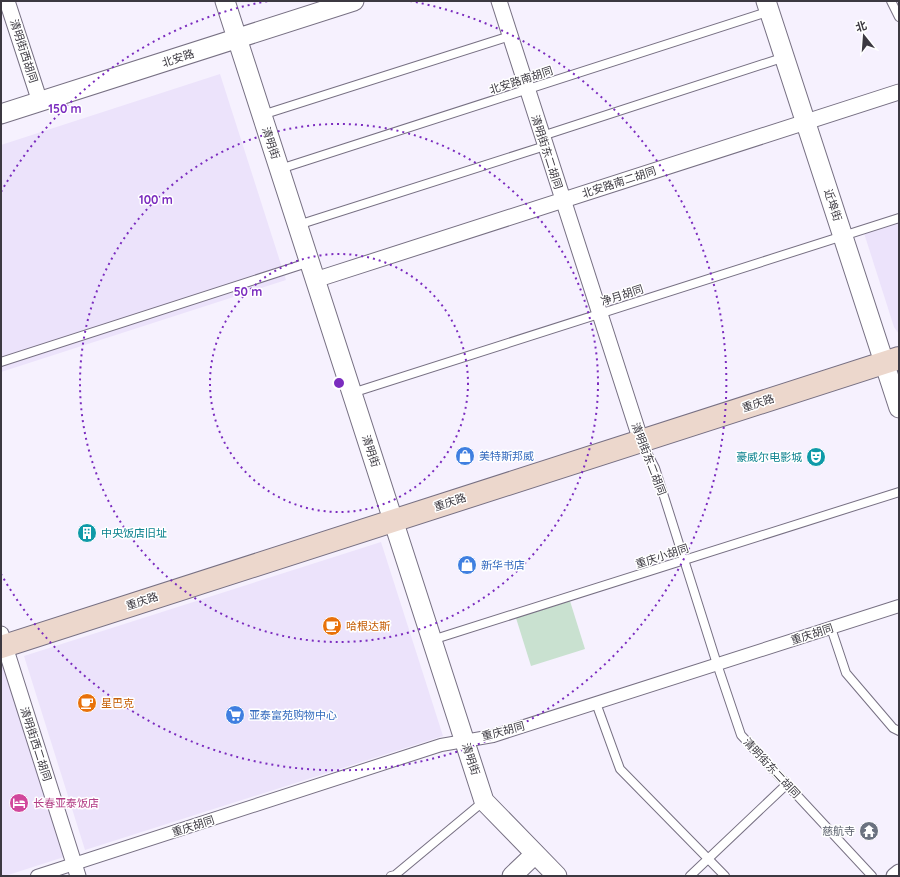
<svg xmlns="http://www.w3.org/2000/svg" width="900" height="877" font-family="Quicksand,'Noto Sans SC',sans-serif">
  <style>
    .built { fill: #ece3fb }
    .green { fill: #c9e1d0 }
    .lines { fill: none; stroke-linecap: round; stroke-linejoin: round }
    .service-casing { stroke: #777083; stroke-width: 10 }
    .pedestrian-casing { stroke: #777083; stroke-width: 14 }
    .minor-casing { stroke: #777083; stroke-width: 17 }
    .tertiary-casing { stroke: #777083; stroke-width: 21 }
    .secondary-casing { stroke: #777083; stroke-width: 24 }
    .service { stroke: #fff; stroke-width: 8 }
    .pedestrian { stroke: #fff; stroke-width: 12 }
    .minor { stroke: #fff; stroke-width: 15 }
    .tertiary { stroke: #fff; stroke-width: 19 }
    .secondary { stroke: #ecd7cc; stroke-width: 22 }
    .ring { fill: none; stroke: #7b2cbf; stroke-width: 2; stroke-dasharray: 2 4 }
    .labels { text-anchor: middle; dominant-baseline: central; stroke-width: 3; stroke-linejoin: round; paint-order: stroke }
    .street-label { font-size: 11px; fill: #3c3941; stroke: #fff }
    .shop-label { font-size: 11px; fill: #366cbe; stroke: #fff; text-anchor: start }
    .culture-label { font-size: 11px; fill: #0d838f; stroke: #fff; text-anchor: end }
    .food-label { font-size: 11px; fill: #c56008; stroke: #fff; text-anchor: start }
    .hotel-label { font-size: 11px; fill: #b23c85; stroke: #fff; text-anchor: start }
    .worship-label { font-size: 11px; fill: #5b616d; stroke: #fff; text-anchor: end }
    .centre { fill: #7b2cbf; stroke: #fff; stroke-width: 2 }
    .ring-label { font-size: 12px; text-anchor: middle; font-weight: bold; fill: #7b2cbf; stroke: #fff; stroke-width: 3; stroke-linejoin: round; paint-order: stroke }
  </style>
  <rect width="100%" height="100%" fill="#f6f1fe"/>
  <g class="built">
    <path d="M220,74L286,280L1,372V145Z"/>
    <path d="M899,222V334L894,327L864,233Z"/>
    <path d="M381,542L443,736L85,850L24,656Z"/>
    <path d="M1,663H2L64,857L5,876H1Z"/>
  </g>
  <path class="green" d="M570,601L585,649L531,666L516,618Z"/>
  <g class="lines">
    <g class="service-casing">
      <g id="service">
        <path d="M891,1L899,17"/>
        <path d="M262,115L510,36"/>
        <path d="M542,136L785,57"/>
        <path d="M280,169L770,11"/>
        <path d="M298,225L545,146"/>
        <path d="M1,362L310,262"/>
        <path d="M352,393L899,218"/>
        <path d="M641,441L655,468L717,664L741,735L872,876"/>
        <path d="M831,628L846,673L893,728L899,731"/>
        <path d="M432,640L899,492"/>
        <path d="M596,703L620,769L725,876"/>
        <path d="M391,876L395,875L484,801"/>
        <path d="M690,876L787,784"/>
      </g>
    </g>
    <g class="pedestrian-casing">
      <path id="pedestrian" d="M37,876L441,745L493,736L899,606"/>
    </g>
    <g class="minor-casing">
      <g id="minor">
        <path d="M7,1L40,102"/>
        <path d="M499,1L641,441"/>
        <path d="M315,280L899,92"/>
        <path d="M1,634L78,876"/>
        <path d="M894,876L899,872"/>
      </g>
    </g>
    <g class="tertiary-casing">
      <g id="tertiary">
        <path d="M225,1L484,801L557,876"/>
        <path d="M766,1L899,408"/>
        <path d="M1,114L354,1"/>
        <path d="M512,876L535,854"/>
      </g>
    </g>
    <g class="secondary-casing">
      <path id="secondary" d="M1,647L899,358"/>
    </g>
    <use href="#service" class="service"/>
    <use href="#pedestrian" class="pedestrian"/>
    <use href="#minor" class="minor"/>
    <use href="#tertiary" class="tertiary"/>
    <use href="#secondary" class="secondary"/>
  </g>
  <g class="ring">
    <circle cx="339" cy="383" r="129"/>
    <circle cx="339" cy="383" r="259"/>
    <path d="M1 192A388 388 0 0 1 268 1M410 1A388 388 0 1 1 1 574"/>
  </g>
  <defs>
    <g id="shop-disc" transform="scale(1)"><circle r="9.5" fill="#3f7fe0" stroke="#fff"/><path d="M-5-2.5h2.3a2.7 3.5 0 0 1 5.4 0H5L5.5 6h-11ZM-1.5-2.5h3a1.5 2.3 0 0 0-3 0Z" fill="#fff"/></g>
    <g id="theatre-disc" transform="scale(1)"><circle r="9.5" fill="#0f9aa8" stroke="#fff"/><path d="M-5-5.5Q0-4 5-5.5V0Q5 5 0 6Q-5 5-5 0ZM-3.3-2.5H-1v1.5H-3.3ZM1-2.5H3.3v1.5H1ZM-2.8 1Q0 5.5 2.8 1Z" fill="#fff"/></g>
    <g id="building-disc" transform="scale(1)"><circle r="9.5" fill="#0f9aa8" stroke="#fff"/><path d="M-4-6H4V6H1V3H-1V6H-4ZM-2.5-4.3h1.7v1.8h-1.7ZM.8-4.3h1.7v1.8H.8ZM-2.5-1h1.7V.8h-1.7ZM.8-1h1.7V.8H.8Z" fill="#fff"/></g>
    <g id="cafe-disc" transform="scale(1)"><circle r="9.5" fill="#e8710a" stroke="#fff"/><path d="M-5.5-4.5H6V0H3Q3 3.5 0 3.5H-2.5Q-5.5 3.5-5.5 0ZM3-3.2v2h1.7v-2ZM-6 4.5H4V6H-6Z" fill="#fff"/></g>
    <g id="supermarket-disc" transform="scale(1)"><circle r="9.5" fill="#3f7fe0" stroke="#fff"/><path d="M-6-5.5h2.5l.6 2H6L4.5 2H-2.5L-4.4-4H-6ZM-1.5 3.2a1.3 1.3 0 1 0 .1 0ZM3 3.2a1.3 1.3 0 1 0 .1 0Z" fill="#fff"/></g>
    <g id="hotel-disc" transform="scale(1)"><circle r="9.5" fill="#d1479c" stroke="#fff"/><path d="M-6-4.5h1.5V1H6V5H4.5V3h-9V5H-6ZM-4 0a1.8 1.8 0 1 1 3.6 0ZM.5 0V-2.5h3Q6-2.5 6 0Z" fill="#fff"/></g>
    <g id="temple-disc" transform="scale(1)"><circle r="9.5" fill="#6b7280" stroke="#fff"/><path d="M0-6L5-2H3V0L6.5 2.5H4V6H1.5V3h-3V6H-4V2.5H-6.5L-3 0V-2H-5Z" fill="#fff"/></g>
  </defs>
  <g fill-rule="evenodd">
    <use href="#shop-disc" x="465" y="456"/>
    <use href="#theatre-disc" x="816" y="457"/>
    <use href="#building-disc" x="87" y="533"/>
    <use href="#shop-disc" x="467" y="565"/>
    <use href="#cafe-disc" x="332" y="626"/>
    <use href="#cafe-disc" x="87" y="703"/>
    <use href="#supermarket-disc" x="235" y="715"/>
    <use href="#hotel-disc" x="19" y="803"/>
    <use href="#temple-disc" x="869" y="831"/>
  </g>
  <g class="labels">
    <g class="street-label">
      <text transform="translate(24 51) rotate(72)">清明街西胡同</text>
      <text transform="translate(178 58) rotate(-18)">北安路</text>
      <text transform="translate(521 80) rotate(-18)">北安路南胡同</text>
      <text transform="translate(271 143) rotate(72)">清明街</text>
      <text transform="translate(547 152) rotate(72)">清明街东二胡同</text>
      <text transform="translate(619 182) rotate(-18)">北安路南二胡同</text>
      <text transform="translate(833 205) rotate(72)">近埠街</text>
      <text transform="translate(622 295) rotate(-18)">净月胡同</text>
      <text transform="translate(758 403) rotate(-18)">重庆路</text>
      <text transform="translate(371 451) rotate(72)">清明街</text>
      <text transform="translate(649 459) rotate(69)">清明街东二胡同</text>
      <text transform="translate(450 502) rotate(-18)">重庆路</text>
      <text transform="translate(662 556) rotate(-18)">重庆小胡同</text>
      <text transform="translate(142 601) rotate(-18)">重庆路</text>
      <text transform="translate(812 634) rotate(-18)">重庆胡同</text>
      <text transform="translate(503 731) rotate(-15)">重庆胡同</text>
      <text transform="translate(36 744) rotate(72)">清明街西二胡同</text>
      <text transform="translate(471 759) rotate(72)">清明街</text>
      <text transform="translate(772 768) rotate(47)">清明街东二胡同</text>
      <text transform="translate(193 826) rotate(-18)">重庆胡同</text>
    </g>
    <g class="shop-label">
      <text x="479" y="456">美特斯邦威</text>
      <text x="481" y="565">新华书店</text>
      <text x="249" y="715">亚泰富苑购物中心</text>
    </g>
    <g class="culture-label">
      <text x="802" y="457">豪威尔电影城</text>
      <text x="101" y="533" text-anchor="start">中央饭店旧址</text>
    </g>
    <g class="food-label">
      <text x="346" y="626">哈根达斯</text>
      <text x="101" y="703">星巴克</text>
    </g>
    <g class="hotel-label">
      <text x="33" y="803">长春亚泰饭店</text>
    </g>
    <g class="worship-label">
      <text x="855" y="831">慈航寺</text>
    </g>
  </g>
  <circle cx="339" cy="383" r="6" class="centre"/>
  <g class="ring-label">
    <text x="65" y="113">150 m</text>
    <text x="156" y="204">100 m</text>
    <text x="248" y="296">50 m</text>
  </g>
  <rect width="900" height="877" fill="none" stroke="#3c3941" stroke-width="4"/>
  <g transform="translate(864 36) rotate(343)" stroke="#ffffff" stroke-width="3" paint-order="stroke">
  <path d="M0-3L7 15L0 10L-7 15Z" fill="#3c3941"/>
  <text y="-6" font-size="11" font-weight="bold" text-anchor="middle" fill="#3c3941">北</text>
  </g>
</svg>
